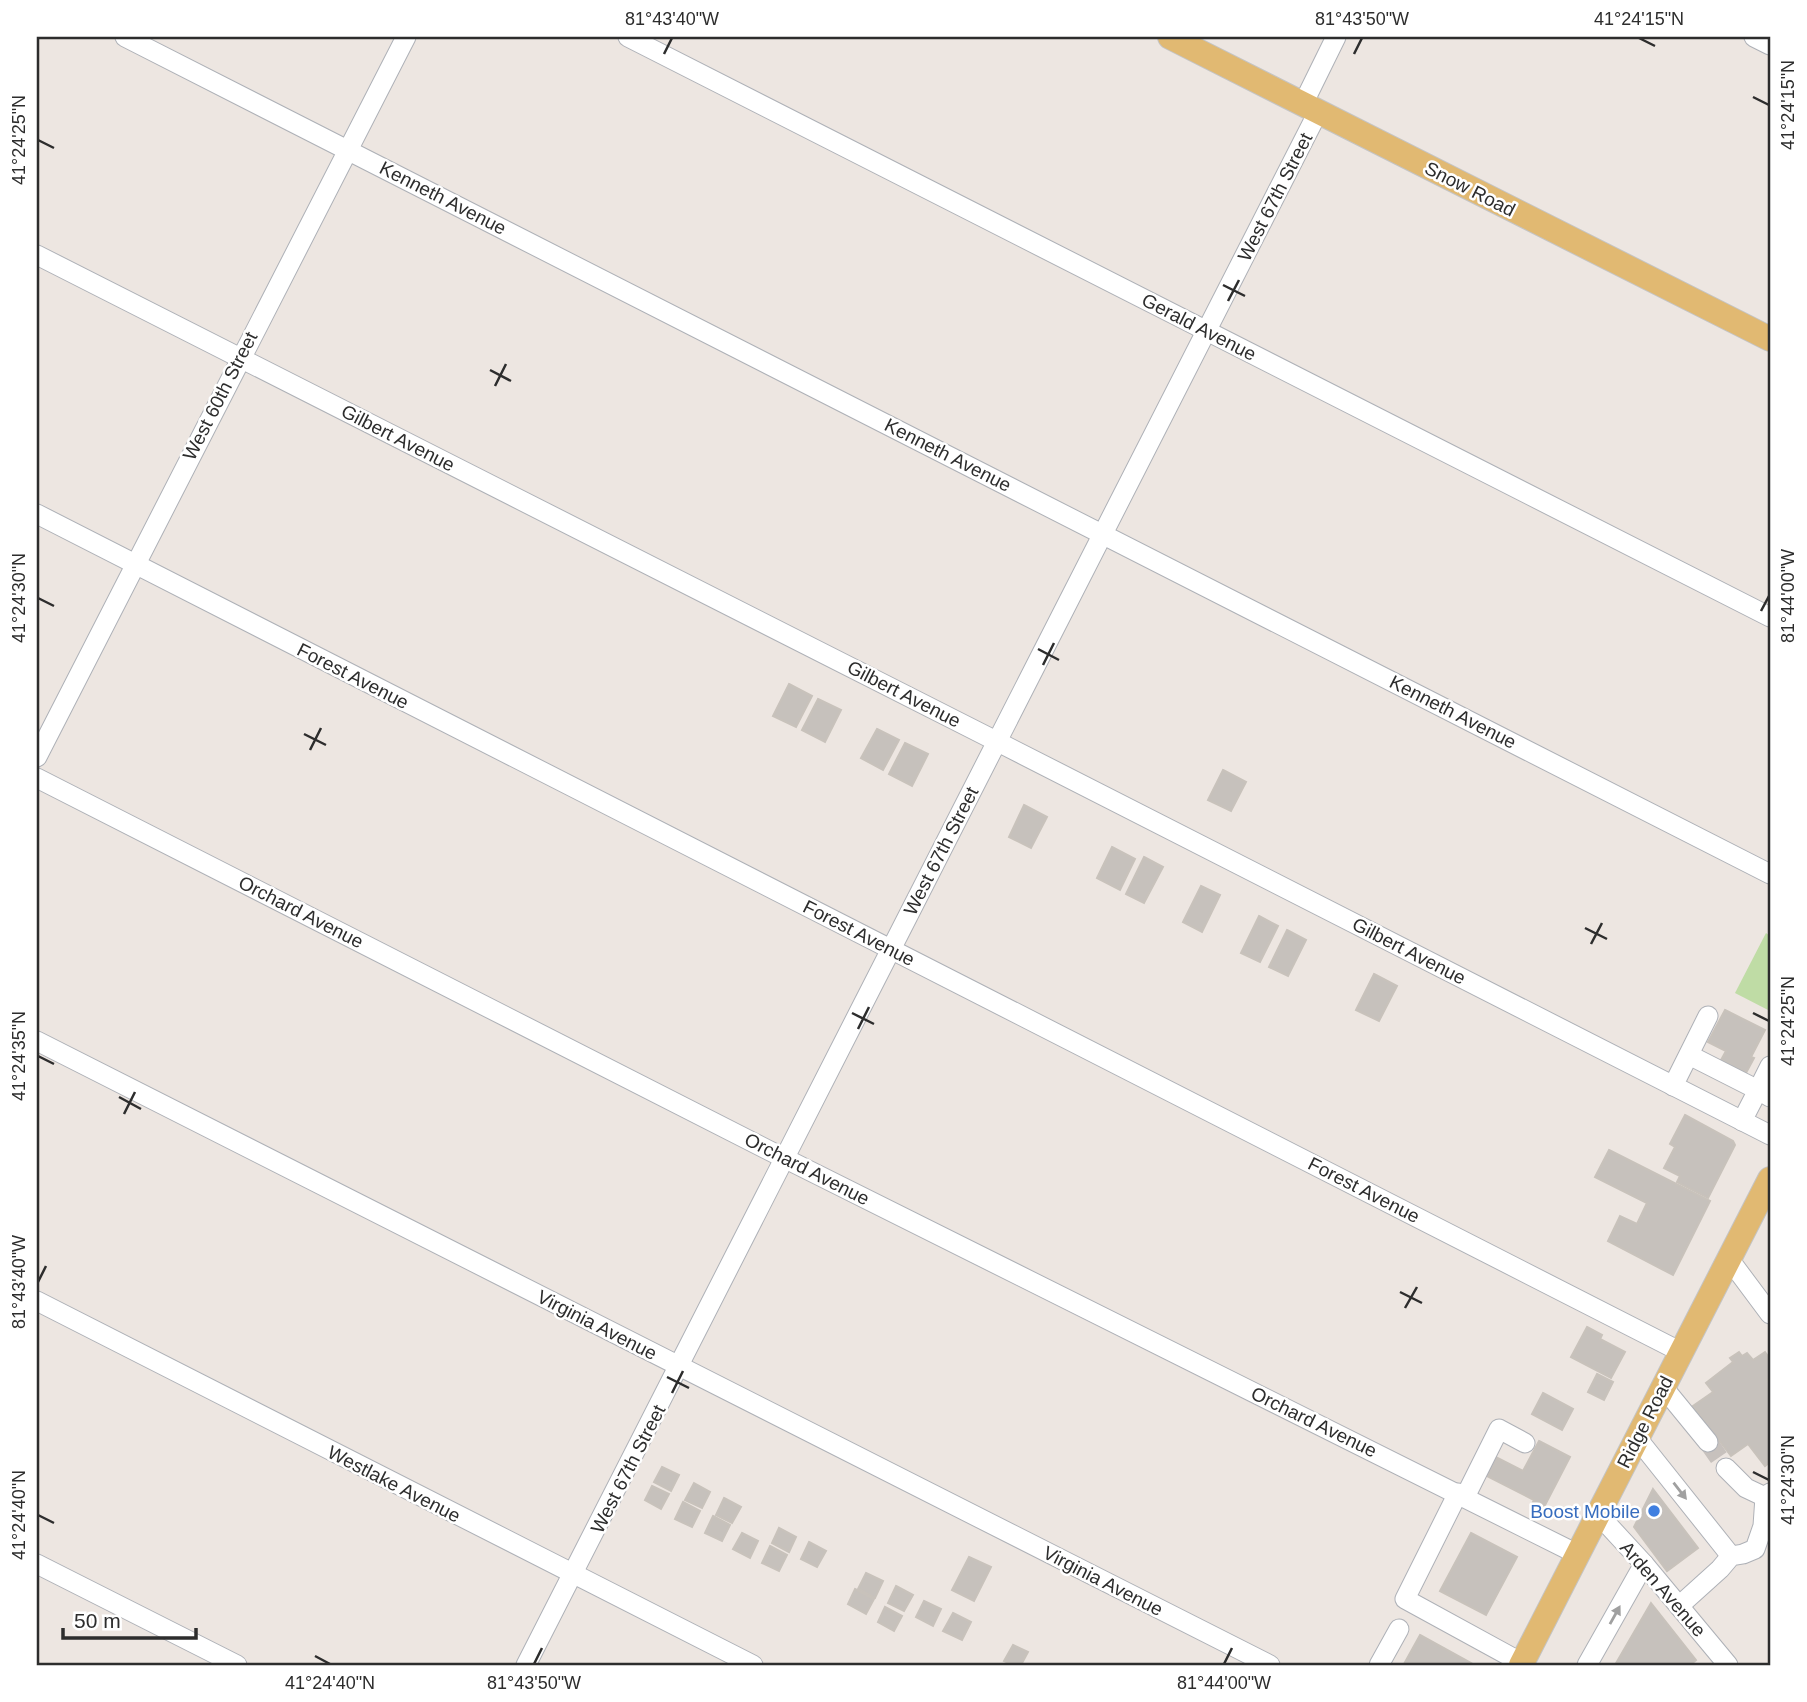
<svg xmlns="http://www.w3.org/2000/svg" width="1807" height="1702" font-family="Helvetica,sans-serif">
  <style>
    .green { fill: #bfdca5 }
    .building { fill: #c6c1bc; stroke: #c8c2bb; stroke-width: 2 }
    .lines { fill: none; stroke-linecap: round; stroke-linejoin: round }
    .minor-tunnel { stroke: #c7c1bd; stroke-width: 19; stroke-dasharray: 19 10; stroke-linecap: butt }
    .minor-casing { stroke: #aeb1b7; stroke-width: 21 }
    .major-casing { stroke: #c4c4c4; stroke-width: 26 }
    .minor { stroke: #fff; stroke-width: 19 }
    .major { stroke: #e1b972; stroke-width: 24 }
    .oneway { fill: #a0a0a0 }
    .ticks { fill: none; stroke: #2d2d2d; stroke-width: 2.5 }
    .shop-dot { fill: #3f7fe0; stroke: #fff; stroke-width: 2.5 }
    .labels { text-anchor: middle; dominant-baseline: central; stroke-width: 5; stroke-linejoin: round; paint-order: stroke }
    .street-label { font-size: 19px; fill: #2d2d2d; stroke: #fff }
    .shop-label { font-size: 19px; fill: #366cbe; stroke: #fff; text-anchor: end }
    .neatline { fill: none; stroke: #2d2d2d; stroke-width: 2.5 }
    .ticks-label { font-size: 18px; text-anchor: middle; fill: #2d2d2d }
  </style>
  <rect width="100%" height="100%" fill="#ede6e1"/>
  <path class="green" d="M1766,933L1770,936V1011L1735,993Z"/>
  <g class="building">
    <path d="M789,684L812,696L796,727L773,716Z"/>
    <path d="M818,699L841,710L825,742L802,730Z"/>
    <path d="M877,729L899,740L883,770L861,758Z"/>
    <path d="M905,743L928,754L912,786L889,774Z"/>
    <path d="M1223,770L1246,782L1231,811L1208,800Z"/>
    <path d="M1024,805L1047,817L1031,848L1009,837Z"/>
    <path d="M1112,847L1135,859L1120,890L1097,878Z"/>
    <path d="M1144,857L1163,867L1144,903L1126,894Z"/>
    <path d="M1201,886L1220,895L1202,932L1183,922Z"/>
    <path d="M1259,916L1278,926L1260,962L1241,953Z"/>
    <path d="M1287,930L1306,940L1288,976L1269,967Z"/>
    <path d="M1374,974L1397,986L1379,1021L1356,1010Z"/>
    <path d="M1725,1010L1765,1030L1751,1057L1754,1058L1746,1073L1721,1060L1726,1051L1708,1042Z"/>
    <path d="M1685,1115L1733,1141L1735,1145L1708,1198L1677,1182L1680,1176L1664,1168L1675,1147L1670,1144Z"/>
    <path d="M1609,1150L1710,1201L1673,1275L1608,1241L1620,1216L1637,1224L1647,1203L1595,1177Z"/>
    <path d="M1587,1327L1602,1335L1600,1339L1625,1352L1611,1378L1571,1357Z"/>
    <path d="M1739,1352L1742,1356L1747,1353L1753,1360L1765,1352L1770,1359V1377L1767,1379L1770,1384V1462L1765,1466L1748,1444L1731,1456L1693,1406L1713,1392L1706,1383L1733,1362L1730,1358Z"/>
    <path d="M1597,1374L1613,1382L1604,1400L1588,1392Z"/>
    <path d="M1543,1393L1573,1409L1562,1430L1532,1414Z"/>
    <path d="M1539,1441L1570,1457L1542,1511L1531,1506L1534,1500L1487,1476L1496,1457L1523,1471Z"/>
    <path d="M662,1467L679,1475L671,1491L654,1482Z"/>
    <path d="M694,1483L710,1492L702,1508L685,1500Z"/>
    <path d="M652,1486L669,1494L661,1509L645,1500Z"/>
    <path d="M1653,1489L1698,1548L1667,1571L1634,1527Z"/>
    <path d="M724,1498L741,1507L732,1523L716,1515Z"/>
    <path d="M683,1502L700,1511L692,1527L675,1519Z"/>
    <path d="M713,1516L730,1525L722,1541L705,1533Z"/>
    <path d="M779,1528L796,1537L789,1552L772,1543Z"/>
    <path d="M742,1533L758,1541L750,1558L733,1549Z"/>
    <path d="M1471,1533L1517,1557L1486,1615L1440,1591Z"/>
    <path d="M809,1542L826,1551L817,1567L801,1559Z"/>
    <path d="M770,1546L787,1555L779,1571L762,1563Z"/>
    <path d="M969,1557L991,1567L974,1601L952,1590Z"/>
    <path d="M866,1573L883,1581L875,1598L858,1589Z"/>
    <path d="M896,1586L913,1595L904,1611L888,1603Z"/>
    <path d="M855,1589L874,1599L866,1614L848,1604Z"/>
    <path d="M924,1601L941,1609L933,1626L916,1617Z"/>
    <path d="M1651,1603L1696,1660L1690,1665H1615Z"/>
    <path d="M885,1607L902,1616L894,1631L878,1622Z"/>
    <path d="M953,1613L971,1622L962,1640L943,1631Z"/>
    <path d="M1420,1635L1471,1663L1469,1665L1404,1664Z"/>
    <path d="M1013,1645L1028,1652L1021,1665H1013L1004,1661Z"/>
  </g>
  <g class="lines">
    <path class="minor-tunnel" d="M1708,1442L1726,1468"/>
    <g class="minor-casing">
      <g id="minor">
        <path d="M125,37L1770,874"/>
        <path d="M628,37L1770,617"/>
        <path d="M1754,37L1770,45"/>
        <path d="M1303,104L1336,37"/>
        <path d="M37,255L998,742L1770,1135"/>
        <path d="M37,514L1681,1352"/>
        <path d="M37,757L406,37"/>
        <path d="M37,778L768,1150L1579,1555"/>
        <path d="M37,1041L1270,1665"/>
        <path d="M1689,1055L1758,1090L1742,1121"/>
        <path d="M1770,1066L1758,1090L1770,1097"/>
        <path d="M1673,1086L1708,1016"/>
        <path d="M1729,1259L1770,1314"/>
        <path d="M37,1301L753,1665"/>
        <path d="M1663,1387L1708,1442"/>
        <path d="M1637,1438L1731,1556"/>
        <path d="M1726,1468L1746,1488L1765,1497L1770,1493"/>
        <path d="M1458,1493L1405,1599L1522,1663"/>
        <path d="M1465,1497L1499,1429L1525,1443"/>
        <path d="M1597,1513L1644,1564L1728,1665"/>
        <path d="M37,1564L237,1665"/>
        <path d="M1679,1606L1720,1569L1731,1556L1743,1554L1755,1549L1763,1526L1765,1497"/>
        <path d="M526,1665L1318,112"/>
        <path d="M1379,1665L1399,1629"/>
        <path d="M1587,1665L1644,1564"/>
      </g>
    </g>
    <g class="major-casing">
      <g id="major">
        <path d="M1170,37L1770,339"/>
        <path d="M1521,1665L1770,1179"/>
      </g>
    </g>
    <use href="#minor" class="minor"/>
    <use href="#major" class="major"/>
  </g>
  <defs><path id="oneway-solid" d="M-6-.8H1V-3.2L6.5 0L1 3.2V.8H-6Z" transform="scale(1.75)"/></defs>
  <g class="oneway">
    <use href="#oneway-solid" transform="translate(1680 1491) rotate(52)"/>
    <use href="#oneway-solid" transform="translate(1615 1615) rotate(-61)"/>
  </g>
  <path class="ticks" d="M1639,38L1655,46M664,54L672,38M1354,54L1362,38M1753,97L1769,105M38,140L54,148M1223,285L1245,296M1228,301L1239,280M490,370L511,381M495,386L506,364M38,598L54,606M1761,611L1769,596M1038,649L1059,660M1043,665L1054,643M304,734L326,745M310,750L321,728M1585,928L1607,939M1591,944L1602,923M852,1013L874,1024M1753,1013L1769,1021M858,1029L869,1007M38,1056L54,1064M119,1097L141,1109M124,1114L135,1092M38,1282L46,1266M1400,1292L1422,1303M1405,1308L1417,1287M667,1377L689,1388M672,1393L683,1371M1753,1472L1769,1480M38,1515L54,1523M315,1656L330,1664M534,1664L542,1648M1224,1664L1232,1648"/>
  <circle class="shop-dot" cx="1654" cy="1511" r="7"/>
  <g class="labels">
    <g class="street-label">
      <text transform="translate(1470 189) rotate(27)">Snow Road</text>
      <text transform="translate(1275 197) rotate(-63)">West 67th Street</text>
      <text transform="translate(443 198) rotate(27)">Kenneth Avenue</text>
      <text transform="translate(1199 327) rotate(27)">Gerald Avenue</text>
      <text transform="translate(220 396) rotate(-63)">West 60th Street</text>
      <text transform="translate(398 438) rotate(27)">Gilbert Avenue</text>
      <text transform="translate(948 455) rotate(27)">Kenneth Avenue</text>
      <text transform="translate(353 676) rotate(27)">Forest Avenue</text>
      <text transform="translate(904 694) rotate(27)">Gilbert Avenue</text>
      <text transform="translate(1453 712) rotate(27)">Kenneth Avenue</text>
      <text transform="translate(941 851) rotate(-63)">West 67th Street</text>
      <text transform="translate(301 912) rotate(27)">Orchard Avenue</text>
      <text transform="translate(859 933) rotate(27)">Forest Avenue</text>
      <text transform="translate(1409 951) rotate(27)">Gilbert Avenue</text>
      <text transform="translate(807 1169) rotate(27)">Orchard Avenue</text>
      <text transform="translate(1364 1190) rotate(27)">Forest Avenue</text>
      <text transform="translate(597 1325) rotate(27)">Virginia Avenue</text>
      <text transform="translate(1314 1422) rotate(26)">Orchard Avenue</text>
      <text transform="translate(1645 1422) rotate(-63)">Ridge Road</text>
      <text transform="translate(628 1469) rotate(-63)">West 67th Street</text>
      <text transform="translate(394 1484) rotate(27)">Westlake Avenue</text>
      <text transform="translate(1103 1581) rotate(27)">Virginia Avenue</text>
      <text transform="translate(1663 1589) rotate(49)">Arden Avenue</text>
    </g>
    <g class="shop-label">
      <text x="1640" y="1511">Boost Mobile</text>
    </g>
  </g>
  <rect width="1807" height="1702" fill="none" stroke="#ffffff" stroke-width="77"/>
  <path d="M63 1628v10h133v-10" fill="none" stroke="#2d2d2d" stroke-width="3.5"/>
  <text x="74" y="1628" font-size="21" fill="#2d2d2d" stroke="#ffffff" stroke-width="5" paint-order="stroke">50 m</text>
  <rect x="38" y="38" width="1731" height="1626" class="neatline"/>
  <g class="ticks-label">
    <text x="672" y="25">81°43'40"W</text>
    <text x="1362" y="25">81°43'50"W</text>
    <text x="1639" y="25">41°24'15"N</text>
    <text transform="translate(1788 105) rotate(-90)" y="6">41°24'15"N</text>
    <text transform="translate(19 140) rotate(-90)" y="6">41°24'25"N</text>
    <text transform="translate(1788 596) rotate(-90)" y="6">81°44'00"W</text>
    <text transform="translate(19 598) rotate(-90)" y="6">41°24'30"N</text>
    <text transform="translate(1788 1021) rotate(-90)" y="6">41°24'25"N</text>
    <text transform="translate(19 1056) rotate(-90)" y="6">41°24'35"N</text>
    <text transform="translate(19 1282) rotate(-90)" y="6">81°43'40"W</text>
    <text transform="translate(1788 1480) rotate(-90)" y="6">41°24'30"N</text>
    <text transform="translate(19 1515) rotate(-90)" y="6">41°24'40"N</text>
    <text x="330" y="1689">41°24'40"N</text>
    <text x="534" y="1689">81°43'50"W</text>
    <text x="1224" y="1689">81°44'00"W</text>
  </g>
</svg>
